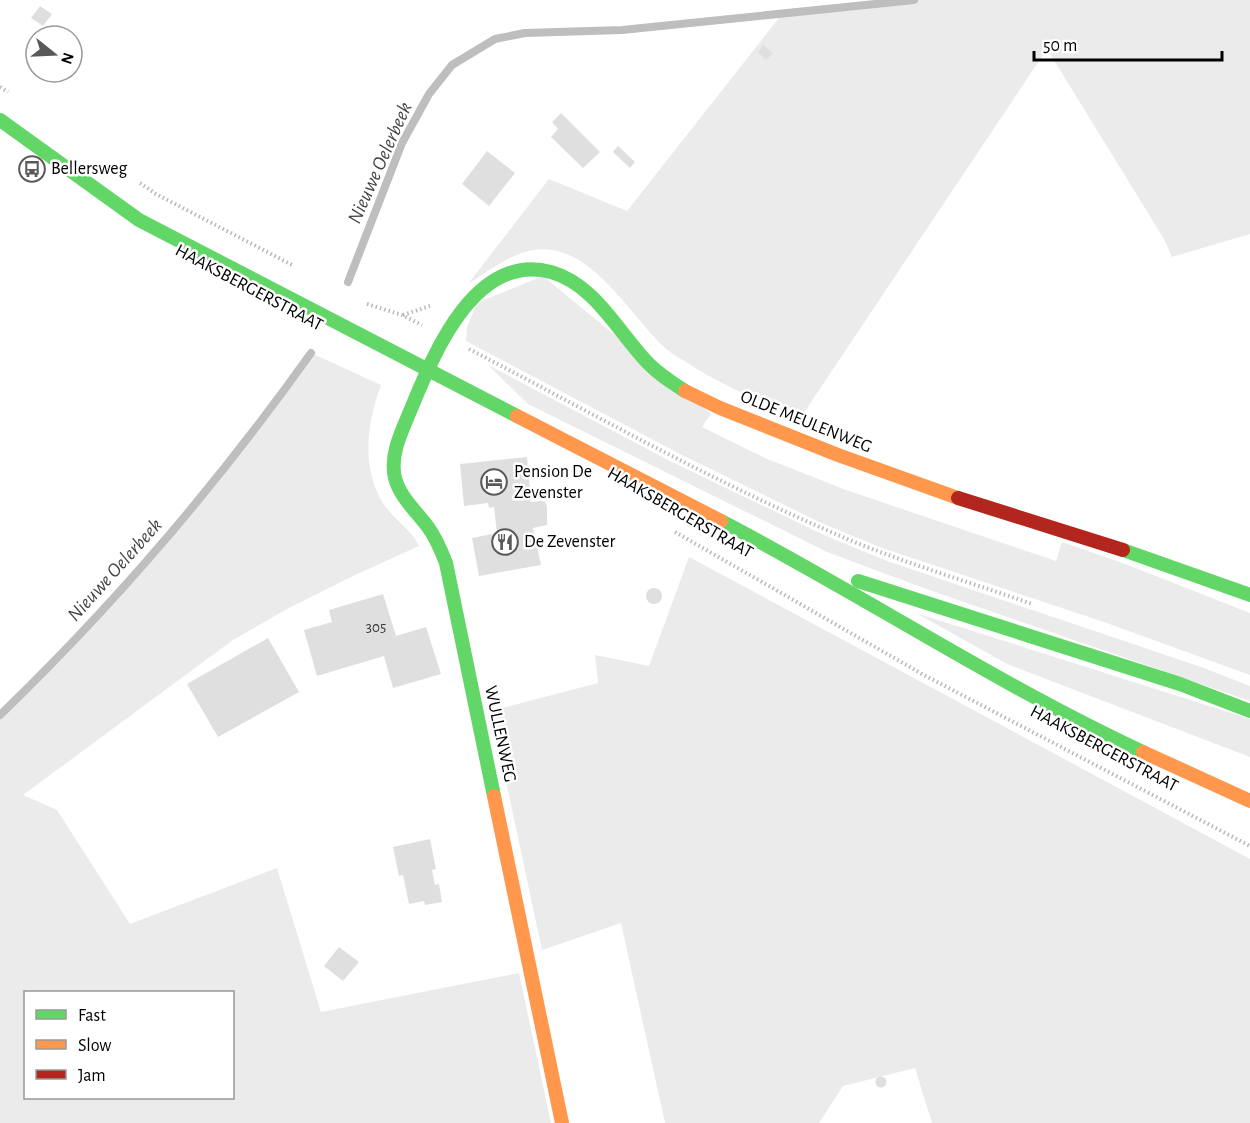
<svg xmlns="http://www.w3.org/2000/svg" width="1250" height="1123" font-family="'Alegreya Sans',sans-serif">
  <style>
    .green { fill: #ebebeb; fill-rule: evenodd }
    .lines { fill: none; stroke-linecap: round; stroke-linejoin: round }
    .stream { stroke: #bebebe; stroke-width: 8 }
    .building { fill: #dfdfdf }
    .path { stroke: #b9b9b9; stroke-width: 4; stroke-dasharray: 1.5 3; stroke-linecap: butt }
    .fast { stroke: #63d668; stroke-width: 14 }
    .slow { stroke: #ff974d; stroke-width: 14 }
    .jam { stroke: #b3261e; stroke-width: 14 }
    .labels { text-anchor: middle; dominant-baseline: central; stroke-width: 5; stroke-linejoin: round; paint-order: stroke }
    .number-label { font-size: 15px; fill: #383838 }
    .poi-label { font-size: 18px; fill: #000; stroke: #fff; text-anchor: start }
    .street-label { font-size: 18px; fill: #000; stroke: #fff }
    .water-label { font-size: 20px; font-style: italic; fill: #434343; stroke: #fff }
  </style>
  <rect width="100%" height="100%" fill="#fff"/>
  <g class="green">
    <path d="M914,0H1250V234L1172,257L1164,239L1047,49L801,417C761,402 721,385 686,362C678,357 669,352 663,346C625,310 583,229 519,254C501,261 484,274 468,284L549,179L627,211L782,14Z"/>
    <path d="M543,276L711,414L702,427L765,458L846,490L1056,561L1062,542L1128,565L1250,613V675L1104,622L882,548L819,522L680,454L466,341L467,327L477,303Z"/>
    <path d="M311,353L381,385C367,422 361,468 383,503C393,519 411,529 419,546L353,576L285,610L233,640L23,795L57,810L130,924L277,868L321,1012L519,973L551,1123H0V715C114,605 219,482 311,353ZM26,992H232V1098H26Z"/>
    <path d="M488,365L670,461L824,535L887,561L1201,667L1250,686V701L918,586L827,552L528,404Z"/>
    <path d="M689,557L1250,859V1123H932L915,1068L843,1086L819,1123H665L621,923L542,950L491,711L598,683L595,655L649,666Z"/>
    <path d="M916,613L1250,719V757L1007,664Z"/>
  </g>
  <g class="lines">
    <g class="stream">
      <path d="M348,282L402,143L429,94L452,65L495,39L525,33L622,30L914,0"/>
      <path d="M0,715C114,605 219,482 311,353"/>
    </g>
  </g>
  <g class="building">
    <path d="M40,6L52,14L43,26L31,18Z"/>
    <path d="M763,45L773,53L766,60L758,52Z"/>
    <path d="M561,113L600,152L583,168L551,137L558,129L552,122Z"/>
    <path d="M618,146L635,162L630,168L613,152Z"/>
    <path d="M487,151L515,173L489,206L462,184Z"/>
    <path d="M527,457L531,502L541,501L545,502L547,506V525L533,528L541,565L479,576L472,538L497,533L494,507L489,508L488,503L464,506L460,464Z"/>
    <circle cx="654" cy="596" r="8"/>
    <path d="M383,594L396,636L426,627L441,674L393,688L384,656L317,676L304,630L332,622L329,610Z"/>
    <path d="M268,638L299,692L218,737L187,684Z"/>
    <path d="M430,839L436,869L432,870L435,885L439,884L442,902L425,905L424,901L409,904L403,875L399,876L393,847Z"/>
    <path d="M339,947L359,962L343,981L324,966Z"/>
    <circle cx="881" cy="1082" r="5.5"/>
  </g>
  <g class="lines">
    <g class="path">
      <path d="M0,87L8,92"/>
      <path d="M140,183L156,194L294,266"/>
      <path d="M367,304L402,315L422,325"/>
      <path d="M403,315L430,306"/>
      <path d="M469,349C586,410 701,475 822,528C890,559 961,579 1032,604"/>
      <path d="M675,532L922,674L1250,846"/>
    </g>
    <g class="fast">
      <path d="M0,120L139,220L517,416"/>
      <path d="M721,521C863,595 997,684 1143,752"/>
      <path d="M1123,550L1250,595"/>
      <path d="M858,581L1180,684L1250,711"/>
      <path d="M494,796L446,563C441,550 436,538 428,527C416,511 400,497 395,478C389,453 404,427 413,404C435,351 476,252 551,272C594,284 617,330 646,361C657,373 671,382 685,391"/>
    </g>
    <g class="slow">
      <path d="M685,391L720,408L838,455L958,498"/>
      <path d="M517,416L721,521"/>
      <path d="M1143,752L1250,801"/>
      <path d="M494,796L562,1123"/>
    </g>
    <path class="jam" d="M958,498L1123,550"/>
  </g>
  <defs>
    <g id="bus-ring" transform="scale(1.35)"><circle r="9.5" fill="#fff" stroke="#595959" stroke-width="1.5"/><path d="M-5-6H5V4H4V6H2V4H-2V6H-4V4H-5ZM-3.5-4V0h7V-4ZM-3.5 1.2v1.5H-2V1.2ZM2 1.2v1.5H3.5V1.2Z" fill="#595959"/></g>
    <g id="hotel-ring" transform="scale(1.35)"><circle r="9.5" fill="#fff" stroke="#595959" stroke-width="1.5"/><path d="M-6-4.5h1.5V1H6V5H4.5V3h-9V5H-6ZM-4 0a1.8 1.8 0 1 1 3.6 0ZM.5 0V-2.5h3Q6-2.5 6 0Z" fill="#595959"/></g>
    <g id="restaurant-ring" transform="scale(1.35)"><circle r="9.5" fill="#fff" stroke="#595959" stroke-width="1.5"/><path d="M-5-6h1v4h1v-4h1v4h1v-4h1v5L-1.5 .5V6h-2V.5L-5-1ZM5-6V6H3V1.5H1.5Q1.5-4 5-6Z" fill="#595959"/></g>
  </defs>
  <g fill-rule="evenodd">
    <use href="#bus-ring" x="32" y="169"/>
    <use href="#hotel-ring" x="494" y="482"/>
    <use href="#restaurant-ring" x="505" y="542"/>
  </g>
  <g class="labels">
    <g class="number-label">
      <text x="376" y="627">305</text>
    </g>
    <g class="poi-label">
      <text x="51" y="169">Bellersweg</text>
      <text x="514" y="472">Pension De<tspan x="514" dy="21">Zevenster</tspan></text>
      <text x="524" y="542">De Zevenster</text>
    </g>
    <g class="street-label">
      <text transform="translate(249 288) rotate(28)">HAAKSBERGERSTRAAT</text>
      <text transform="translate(806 422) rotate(22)">OLDE MEULENWEG</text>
      <text transform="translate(680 513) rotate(30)">HAAKSBERGERSTRAAT</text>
      <text transform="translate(500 734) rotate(78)">WULLENWEG</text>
      <text transform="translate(1104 749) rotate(28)">HAAKSBERGERSTRAAT</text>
    </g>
    <g class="water-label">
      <text transform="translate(380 163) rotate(-66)">Nieuwe Oelerbeek</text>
      <text transform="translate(115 570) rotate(-48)">Nieuwe Oelerbeek</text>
    </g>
  </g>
  <rect x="24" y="991" width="210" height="108" fill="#ffffff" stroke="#999999" stroke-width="1.5"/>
  <rect x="36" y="1010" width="30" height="9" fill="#63d668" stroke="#999999" stroke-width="1.5"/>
  <text x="78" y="1021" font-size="18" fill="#000000">Fast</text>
  <rect x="36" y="1040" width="30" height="9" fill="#ff974d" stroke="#999999" stroke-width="1.5"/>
  <text x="78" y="1051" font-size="18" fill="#000000">Slow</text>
  <rect x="36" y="1070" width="30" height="9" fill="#b3261e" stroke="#999999" stroke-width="1.5"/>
  <text x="78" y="1081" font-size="18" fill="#000000">Jam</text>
  <g transform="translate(54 54) rotate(108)"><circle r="28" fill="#ffffff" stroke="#999999" stroke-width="1.5"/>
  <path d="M0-4.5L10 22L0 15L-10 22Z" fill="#595959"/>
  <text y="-9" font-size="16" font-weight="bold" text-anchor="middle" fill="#000000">N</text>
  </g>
  <path d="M1034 51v9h188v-9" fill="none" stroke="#000000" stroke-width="3"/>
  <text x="1043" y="51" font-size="18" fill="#000000" stroke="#ffffff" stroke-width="4.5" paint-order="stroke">50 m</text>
</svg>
